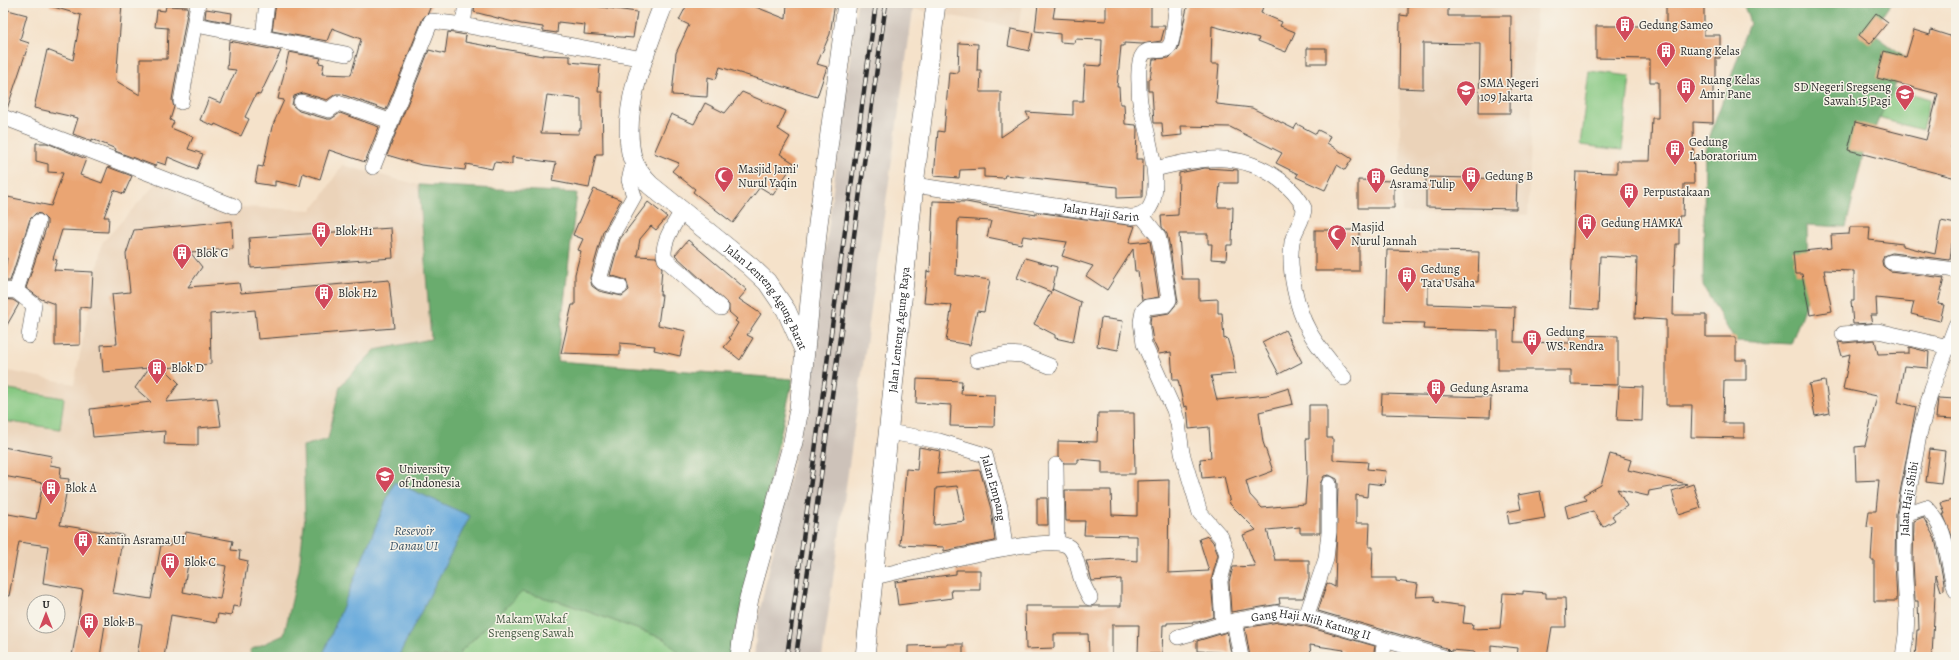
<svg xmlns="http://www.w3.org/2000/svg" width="1959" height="660" font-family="Alegreya,serif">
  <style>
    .built { fill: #ebd3b9; fill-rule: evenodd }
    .industrial { fill: #cdc2b9 }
    .green { fill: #84c780; stroke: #587956 }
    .forest { fill: #6bac6e; stroke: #4b6c4c }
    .water { fill: #69aadc; stroke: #4a6a84 }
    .building { fill: #eaa573; fill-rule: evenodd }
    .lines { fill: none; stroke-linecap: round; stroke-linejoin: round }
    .minor-casing { stroke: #494643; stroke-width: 16 }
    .major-casing { stroke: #494643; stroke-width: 20 }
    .minor { stroke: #fff; stroke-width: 15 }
    .major { stroke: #fff; stroke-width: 19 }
    .rail-casing { stroke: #2b2b2b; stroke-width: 4.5 }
    .rail { stroke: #f7f3e8; stroke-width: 3; stroke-dasharray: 9; stroke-linecap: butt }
    .labels { text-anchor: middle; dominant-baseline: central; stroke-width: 3; stroke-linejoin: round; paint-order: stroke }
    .poi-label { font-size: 12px; fill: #2b2b2b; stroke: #f7f3e8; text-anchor: start }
    .street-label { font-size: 12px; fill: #2b2b2b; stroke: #f7f3e8 }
    .park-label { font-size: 12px; fill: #465a44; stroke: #f7f3e8 }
    .water-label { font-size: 13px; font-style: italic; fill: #415769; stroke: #f7f3e8 }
  </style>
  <rect width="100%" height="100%" fill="#f7f3e8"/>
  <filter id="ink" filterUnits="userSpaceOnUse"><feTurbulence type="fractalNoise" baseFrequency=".025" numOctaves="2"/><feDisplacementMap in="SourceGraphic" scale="8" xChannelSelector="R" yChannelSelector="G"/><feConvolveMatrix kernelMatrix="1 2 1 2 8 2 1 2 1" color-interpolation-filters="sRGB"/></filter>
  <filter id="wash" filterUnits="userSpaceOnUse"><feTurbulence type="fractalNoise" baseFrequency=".012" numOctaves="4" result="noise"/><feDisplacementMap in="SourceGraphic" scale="16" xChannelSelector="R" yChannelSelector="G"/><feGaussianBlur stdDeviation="0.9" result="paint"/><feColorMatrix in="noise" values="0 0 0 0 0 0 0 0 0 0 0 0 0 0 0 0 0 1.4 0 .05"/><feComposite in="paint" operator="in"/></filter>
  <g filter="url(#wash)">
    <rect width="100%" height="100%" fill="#f5e2ca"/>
    <g class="built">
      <path d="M914,3H1022L1018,28L913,9Z"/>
      <path d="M1397,3H1536L1528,215L1402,212Z"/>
      <path d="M342,165L419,185L577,193L557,361L793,379L730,657H3V358L4,370L74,384L102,243L162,177L242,207L311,210L321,199ZM34,602H58V626H34Z"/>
    </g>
    <path class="industrial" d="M857,3H914L822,657H754L758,618L805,409Z"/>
    <g class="green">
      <path d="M1589,71L1630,76L1622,150L1580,145Z"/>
      <path d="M1887,87L1930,99L1922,130L1878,118Z"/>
      <path d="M3,388L64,398L60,429L3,421Z"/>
      <path d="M522,592L561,602L665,639L683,657H460L461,651Z"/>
    </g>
    <g class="forest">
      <path d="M1743,3H1891L1871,32L1908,59L1864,150L1846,227L1807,225L1808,297L1791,344L1735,341L1703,286L1705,150L1750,23Z"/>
      <path d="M419,185L577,193L557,361L793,379L730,657H683L665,639L561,602L522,592L461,651L460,657H251L250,650L284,635L299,569L305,516L303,446L328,439L340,386L375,350L431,339Z"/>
    </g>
    <path class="water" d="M394,482L470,516L398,657H322Z"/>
    <g id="blocks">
      <g class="building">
        <path d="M50,3H122L116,81L140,95V59H167L168,28L155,27L157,10L165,11L166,6L188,7L172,100L174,107L170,120L174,122L171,128L193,137L188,149L203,154L197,169L168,157L166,165L157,162L155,166L115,151L116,149L92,139V141L73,134L78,118L34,108L47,50L73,60L81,15L50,6Z"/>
        <path d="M276,3H432L428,13L423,18L386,110L341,94H336L327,100L303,93L294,96L292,105L299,111L327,119H331L340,113L379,127L365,162L329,150L320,179L303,173L300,186L275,181V186L255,183L258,166L263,167L272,127L284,100L278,99L289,52L321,58L319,63L324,64L322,74L351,75L361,39L332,28L327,41L272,31Z"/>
        <path d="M475,3H572L637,12L633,38L584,34L585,25L558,22L557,33L543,31V27L521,24L474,12Z"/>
        <path d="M688,3H746L786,19L787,3H835L830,34L817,64L827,67L817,97L720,67L716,79L708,77L707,97L672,95L676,53L689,25L679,20Z"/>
        <path d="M1106,3H1151V26H1165L1161,41L1142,44L1124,43V46H1121L1117,87H1119L1120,104H1124L1125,124L1136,125L1137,129L1136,159H1143L1142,197L1117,198V187L1005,175L1004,178L984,177V169L960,170L959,178L934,176L938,131L944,132L949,72L958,73L959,43L978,44L977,70H981L980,92H1001V137L1029,118L1026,112L1073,115V101H1083L1085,65L1101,66L1102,40L1075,39L1074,43L1060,42V34L1035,31L1038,4L1055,6L1053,18L1106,21Z"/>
        <path d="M1188,3H1264L1261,13L1282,22L1280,26L1295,32L1286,52L1258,41L1259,38L1212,26L1211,64H1219L1216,102L1217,104L1252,108L1294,129L1297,124L1316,134L1318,130L1330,136L1327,143L1352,159L1345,170L1337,165L1325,190L1296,177L1298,174L1276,163L1282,153L1230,127L1181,126L1182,135L1163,137L1162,123H1154L1152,91H1148V79H1150L1153,59L1169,58L1178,49Z"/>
        <path d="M1408,3H1448V16H1511L1510,113H1479L1480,44L1423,43V89L1399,88L1400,15L1408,16Z"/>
        <path d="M1666,3H1704V35H1720V58H1716V83H1713V123L1693,122L1694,184H1684L1683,216H1679V244H1676L1675,265H1674L1673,315H1706V337H1736V360H1746V380H1724L1723,423H1744V438L1691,437L1692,405H1666V320L1635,318L1637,258L1600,256L1598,310L1570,308L1576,172L1617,173V161H1650L1652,118H1658V82H1650V59L1596,58V26H1666Z"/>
        <path d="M206,9L232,13L231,23L205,18Z"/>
        <path d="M8,10L27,15L20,40L29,43L7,109L3,108V28Z"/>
        <path d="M1876,13L1888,22L1870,44L1859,35Z"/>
        <path d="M1011,29L1033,33L1029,51L1008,46Z"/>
        <path d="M1914,30L1930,35L1931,30L1956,38V127L1951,148L1956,149V178L1848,150L1855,122L1926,140L1938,94L1877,78L1884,51L1906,57Z"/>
        <path d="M448,32L466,35L465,42L543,56V55L570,56V62L600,65L598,92H602L603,154H596L589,188L552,181L556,163L512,157V164L494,162L492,169L466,164L465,170L421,165L387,155L429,50L445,54ZM547,95L581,99V129H579V134L541,133Z"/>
        <path d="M229,41L281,51L260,95L256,94L245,117L249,119L241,136L215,124L214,126L200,120L209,98L221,103L236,70L227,69Z"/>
        <rect x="1307" y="48" width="19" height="15"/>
        <path d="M742,92L786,111L778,129L790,137L780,154L794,163L773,195L760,187L733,223L693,192L695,189L672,171L679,163L654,153L671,114L694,124L705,103L725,113Z"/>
        <path d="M36,143H47L86,159L80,175L102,183L108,167L132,176L124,194L114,190L104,217H109L108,232L62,230L53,259L57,260L54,270L93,272L91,308L80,307V345L55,346V304L41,299L26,288L47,225V220L41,214L36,213L30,219L10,281H3L7,258H3V196L51,206L63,173L48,172V164L36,161Z"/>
        <path d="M1205,168L1238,170V183H1220L1218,207H1233L1232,245H1227L1226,260L1211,259L1212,244H1208V234H1179L1182,279H1199V300L1218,299V313H1222L1224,339L1227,338L1234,361L1235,374L1211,376L1217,400L1267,395L1289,388L1293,404L1259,412L1263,442L1273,471L1246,481L1250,495L1262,508L1305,504L1307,474L1306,439H1309V405H1327V438H1333V460L1368,462L1367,469L1386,471L1384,485L1368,483L1367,497L1356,495V523H1370L1369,547H1373L1372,578H1396V581L1418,584L1416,597L1434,596L1435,602L1465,606L1463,623L1473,624L1472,629L1500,628L1503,593L1523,594V591L1546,593V598H1565L1566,627H1552L1547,657H1517L1518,648L1491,645V654H1475V652L1451,650V653L1446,648L1318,611L1327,583L1335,587L1338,484L1337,479L1329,475L1324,476L1320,484V533H1300V527L1267,530L1275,560H1309V579L1303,598H1279L1280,604L1231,612L1229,582L1233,567L1255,566L1243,535L1256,530L1230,504L1224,476L1202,478L1200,459L1211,458L1209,427L1189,429L1187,406L1184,407L1178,380H1173L1171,352L1159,354L1153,341L1150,322L1151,316L1169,313L1178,302L1169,243L1167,234L1162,227L1161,216L1178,215L1179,173Z"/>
        <path d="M1426,177L1517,179L1516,209L1426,207Z"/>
        <path d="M1358,180L1394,181V208H1358Z"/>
        <path d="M594,189L621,200L603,232L590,278L592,286L599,291L622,296L629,290L626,280L610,275L620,239L648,202L667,217L656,230L651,226L640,239L637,256L656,257L662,268L660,295H662L658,325L686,331L680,356L654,350L655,346L620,343V355L561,353L572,305H575V274L581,251L578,250L583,239L573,235L578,223H579Z"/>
        <path d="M933,201L966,202L1036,215V212L1135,226L1129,243L1150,241L1159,297L1142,300L1138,271H1135L1133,249L1107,290L1086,276L1093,266L1062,256L1067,242L1023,236L1021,244L987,237L991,221L958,219L956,275L990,280L984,312L977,311L970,345L946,341L952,305L924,303L927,271L930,272Z"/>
        <path d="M232,221L233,249L190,252L202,267L188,287L239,283L241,293L389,280L394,328L258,339L255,310L210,314L211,364L164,368L179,383L166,402L217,398L221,426L198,428V445L164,444L165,431L93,437L90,409L151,402L135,388L149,368L103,372L101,345L117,344L112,294L130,292L126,254L134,230Z"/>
        <path d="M1941,221L1956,224V245L1952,243L1950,260L1892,253L1884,256L1882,261L1883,266L1890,271L1944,278L1938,304L1944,305L1940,321L1911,314L1914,302L1876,298L1877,315H1870L1872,323L1853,324L1851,301H1854V271L1824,270L1832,311L1810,315L1802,274H1795L1793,252L1832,248L1831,235L1849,234L1850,227H1870L1869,240L1903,244V246L1935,254Z"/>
        <path d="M391,228L393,258L251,268L249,238Z"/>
        <rect x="1315" y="230" width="44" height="41"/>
        <path d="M688,240L747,290L739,299L761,314L747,335L753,338L740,360L724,347L731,339L729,338L738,323L735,321L737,319L729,312V305L675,255Z"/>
        <path d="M1387,250L1479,252L1478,282L1428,280V304L1515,307L1514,342L1570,343V335L1618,336V385L1571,384V370H1498V331L1423,329L1424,323L1385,322Z"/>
        <path d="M1025,258L1057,267L1052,291V289L1081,302L1073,342L1055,338V335L1034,324L1051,292L1017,278Z"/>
        <path d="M3,299L13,300L19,304L3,332Z"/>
        <path d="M1101,318L1123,321L1118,350L1097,346Z"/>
        <path d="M1285,330L1302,362L1279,374L1262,342Z"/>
        <path d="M1875,340L1878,354L1909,353V347L1929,352L1928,368L1904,366L1898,402L1916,407L1896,514L1895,560L1897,601H1874V560H1871L1873,528L1867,527L1869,511H1876L1879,480L1856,481L1855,447L1865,446L1877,396L1843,389L1850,354L1842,356L1838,342L1844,343Z"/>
        <path d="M917,379L962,381L961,394L995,395L994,427L950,426L951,405L916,403Z"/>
        <path d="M1825,381L1830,413L1815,416L1809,384Z"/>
        <path d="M1619,386L1643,387L1642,421L1617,420Z"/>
        <path d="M1382,394L1491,397L1490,417L1381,414Z"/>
        <path d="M1938,398L1956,399V419L1936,418Z"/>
        <path d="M1098,413H1134L1135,474H1102V461L1078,459V463H1064L1058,457V441L1097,442Z"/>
        <path d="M3,447L52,456L50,465L61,467L60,478L69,479L60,525L123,535L113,593L151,599L161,545L170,546L171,539L184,542L186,532L233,541L231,550L240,551L239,559L248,561L240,607L233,606L231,616L218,614L216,623L171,615L164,657H137L142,624L106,618L100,657L72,656L83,590L43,583L48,546L19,542L9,596L3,595V513L36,519L43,483L3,476ZM189,559L226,566L220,599L183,592Z"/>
        <path d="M919,447L940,451L937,474L980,470L991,509L995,541L944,551V547L900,545L906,469L917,470ZM957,486L965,521L934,525L936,488Z"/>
        <path d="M1930,449L1945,451L1941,484L1926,482Z"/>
        <path d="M1610,454L1631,460L1628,470L1687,484L1649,491L1648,496L1617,489L1627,506L1612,516L1615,520L1603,527L1593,511L1568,518L1565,506L1586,500L1583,495L1601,485Z"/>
        <path d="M1169,480L1168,573L1209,571L1199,539L1208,536L1213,542L1218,555L1211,581L1214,617L1198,622L1167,623V625H1163L1162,654H1138L1139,625H1112V655H1089L1088,634H1054V648L1026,649L1025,606H1121V579L1092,581L1086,561L1118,559L1137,561V536L1084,535L1085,521H1066L1065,490H1111L1112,515L1137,516V481Z"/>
        <path d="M1693,484L1701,508L1679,515L1672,491Z"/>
        <path d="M1540,491L1545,518L1509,524L1507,512L1521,509L1518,495Z"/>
        <path d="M1037,498H1047L1048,525H1037Z"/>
        <path d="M1956,499V541H1954L1943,514H1945L1941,503Z"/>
        <path d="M1923,517L1935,539L1944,583V590L1941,591L1936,575L1932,657H1915L1917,630H1919L1918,601H1915L1913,560L1914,521Z"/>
        <path d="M956,570H980V590H951L952,598L898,605L895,582L956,574Z"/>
        <path d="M1278,622L1304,626L1375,646L1373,657H1342L1344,650L1310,645L1311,657H1250L1245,628Z"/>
        <path d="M1227,632L1231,653L1197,651V641Z"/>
        <path d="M947,644H963V657H908V646L947,645Z"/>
      </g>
    </g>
  </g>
  <g filter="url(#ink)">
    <use href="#blocks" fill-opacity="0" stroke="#494643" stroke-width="1"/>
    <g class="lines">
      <g class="minor-casing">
        <g id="minor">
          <path d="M196,25L346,54"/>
          <path d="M463,25L466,3"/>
          <path d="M264,28L267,3"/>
          <path d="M181,102L198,3"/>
          <path d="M301,102L329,110L338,103L390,121"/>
          <path d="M3,117L234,206"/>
          <path d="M373,167L431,21L463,25L643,59"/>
          <path d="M1155,169C1201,157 1240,150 1280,180C1289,187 1299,197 1304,208C1304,220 1294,230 1292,242C1288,268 1296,308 1309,331C1318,348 1332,363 1344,378"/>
          <path id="s1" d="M914,185L1129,217C1176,219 1146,133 1141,107C1139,100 1139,91 1139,83C1136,31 1161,61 1170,45C1174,39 1175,12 1177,3"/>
          <path d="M682,211C675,224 660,243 665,259L721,308"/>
          <path d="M1142,216L1158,236L1160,244L1169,300L1165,305L1147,307L1143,311L1141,322L1144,344L1174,410L1178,423L1182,453L1200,513L1221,537L1227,555L1220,581L1223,624"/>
          <path d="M1891,262L1956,270"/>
          <path d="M620,287L601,282L599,280L612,235L634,196L629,180L634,161"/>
          <path d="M3,290L16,291L34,305L29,336"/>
          <path d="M16,291L38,222"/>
          <path d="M1843,334L1878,331L1949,347"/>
          <path d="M977,360L1007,354L1022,355L1050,366"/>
          <path id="s2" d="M889,432L939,441L985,455L1000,507L1005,548"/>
          <path d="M1056,465L1057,542"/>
          <path d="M1905,514L1926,507C1951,532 1945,561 1956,591"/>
          <path d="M874,577C903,571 1051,531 1069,547C1077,555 1078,571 1082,581C1084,587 1087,592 1090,598"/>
          <path d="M1306,617L1326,559L1329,532V484"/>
          <path d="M1234,621L1241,657"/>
          <path id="s3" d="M1178,637L1234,621L1278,613L1306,617L1443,657"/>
          <path d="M1382,657L1385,641"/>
          <path id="s4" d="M1903,657L1906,635L1907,614L1904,560L1905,514L1919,435L1932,388L1956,325"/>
        </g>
      </g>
      <g class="major-casing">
        <g id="major">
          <path id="s5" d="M664,3C647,47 620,109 632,157C635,168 642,177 650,185L750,266L767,282L786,310L804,350"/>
          <path d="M740,657L743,631L749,598L793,442L799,409L818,224L847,3"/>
          <path id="s6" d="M865,657L914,185L936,3"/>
        </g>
      </g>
      <use href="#minor" class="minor"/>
      <use href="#major" class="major"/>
      <g class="rail-casing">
        <g id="rail">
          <path d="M787,657L876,3"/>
          <path d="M796,657L886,3"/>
        </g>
      </g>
      <use href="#rail" class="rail"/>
    </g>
  </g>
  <defs>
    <g id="building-pin" transform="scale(1)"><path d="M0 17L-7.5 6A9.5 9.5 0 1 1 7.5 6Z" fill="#d1495b" stroke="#f7f3e8"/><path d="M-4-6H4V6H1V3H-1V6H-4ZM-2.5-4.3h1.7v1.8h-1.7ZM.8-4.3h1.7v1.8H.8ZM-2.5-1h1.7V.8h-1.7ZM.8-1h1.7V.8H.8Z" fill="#fff"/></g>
    <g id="school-pin" transform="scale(1)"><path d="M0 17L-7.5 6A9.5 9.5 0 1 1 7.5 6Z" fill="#d1495b" stroke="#f7f3e8"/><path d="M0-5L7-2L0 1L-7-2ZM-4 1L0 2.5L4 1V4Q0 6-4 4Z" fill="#fff"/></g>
    <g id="mosque-pin" transform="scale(1)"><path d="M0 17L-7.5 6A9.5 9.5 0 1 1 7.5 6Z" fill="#d1495b" stroke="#f7f3e8"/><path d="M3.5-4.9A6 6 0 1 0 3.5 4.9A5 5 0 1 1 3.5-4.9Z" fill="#fff"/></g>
    <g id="university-pin" transform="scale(1)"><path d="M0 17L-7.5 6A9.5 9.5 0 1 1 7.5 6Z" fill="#d1495b" stroke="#f7f3e8"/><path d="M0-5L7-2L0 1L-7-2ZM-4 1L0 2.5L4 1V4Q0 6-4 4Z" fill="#fff"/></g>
  </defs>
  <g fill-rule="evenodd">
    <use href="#building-pin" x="1625" y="25"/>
    <use href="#building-pin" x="1666" y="51"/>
    <use href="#building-pin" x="1686" y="87"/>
    <use href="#school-pin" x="1466" y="90"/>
    <use href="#school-pin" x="1905" y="94"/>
    <use href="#building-pin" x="1675" y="149"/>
    <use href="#mosque-pin" x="724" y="176"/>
    <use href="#building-pin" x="1471" y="176"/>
    <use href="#building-pin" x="1376" y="177"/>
    <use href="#building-pin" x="1629" y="192"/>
    <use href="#building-pin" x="1587" y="223"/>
    <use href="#building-pin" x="321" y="231"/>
    <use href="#mosque-pin" x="1337" y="234"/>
    <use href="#building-pin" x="182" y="253"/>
    <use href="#building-pin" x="1407" y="276"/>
    <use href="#building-pin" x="324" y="293"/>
    <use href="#building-pin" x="1532" y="339"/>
    <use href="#building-pin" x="157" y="368"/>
    <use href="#building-pin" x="1436" y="388"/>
    <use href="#university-pin" x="385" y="476"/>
    <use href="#building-pin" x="51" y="488"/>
    <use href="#building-pin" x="83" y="540"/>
    <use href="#building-pin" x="170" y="562"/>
    <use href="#building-pin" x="89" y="622"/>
  </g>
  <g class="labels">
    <g class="poi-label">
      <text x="1639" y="25">Gedung Sameo</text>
      <text x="1680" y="51">Ruang Kelas</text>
      <text x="1700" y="80">Ruang Kelas<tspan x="1700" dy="14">Amir Pane</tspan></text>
      <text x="1480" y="83">SMA Negeri<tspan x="1480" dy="14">109 Jakarta</tspan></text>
      <text x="1891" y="87" text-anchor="end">SD Negeri Sregseng<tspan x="1891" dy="14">Sawah 15 Pagi</tspan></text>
      <text x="1689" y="142">Gedung<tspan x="1689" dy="14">Laboratorium</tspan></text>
      <text x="738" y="169">Masjid Jami'<tspan x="738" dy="14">Nurul Yaqin</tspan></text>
      <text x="1390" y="170">Gedung<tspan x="1390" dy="14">Asrama Tulip</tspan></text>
      <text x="1485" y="176">Gedung B</text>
      <text x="1643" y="192">Perpustakaan</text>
      <text x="1601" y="223">Gedung HAMKA</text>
      <text x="1351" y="227">Masjid<tspan x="1351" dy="14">Nurul Jannah</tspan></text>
      <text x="335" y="231">Blok H1</text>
      <text x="196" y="253">Blok G</text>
      <text x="1421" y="269">Gedung<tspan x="1421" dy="14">Tata Usaha</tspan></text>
      <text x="338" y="293">Blok H2</text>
      <text x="1546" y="332">Gedung<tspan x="1546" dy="14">WS. Rendra</tspan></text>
      <text x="171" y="368">Blok D</text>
      <text x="1450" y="388">Gedung Asrama</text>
      <text x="399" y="469">University<tspan x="399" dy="14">of Indonesia</tspan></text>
      <text x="65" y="488">Blok A</text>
      <text x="97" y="540">Kantin Asrama UI</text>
      <text x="184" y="562">Blok C</text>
      <text x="103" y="622">Blok B</text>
    </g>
    <g class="street-label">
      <text stroke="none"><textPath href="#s1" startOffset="189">Jalan Haji Sarin</textPath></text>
      <text stroke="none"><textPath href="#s5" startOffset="357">Jalan Lenteng Agung Barat</textPath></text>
      <text stroke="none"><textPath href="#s6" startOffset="329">Jalan Lenteng Agung Raya</textPath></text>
      <text stroke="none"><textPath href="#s2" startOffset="133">Jalan Empang</textPath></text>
      <text stroke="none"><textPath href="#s4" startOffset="159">Jalan Haji Shibi</textPath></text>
      <text stroke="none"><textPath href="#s3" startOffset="137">Gang Haji Niih Katung II</textPath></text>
    </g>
    <g class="park-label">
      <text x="531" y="619">Makam Wakaf<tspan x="531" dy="14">Srengseng Sawah</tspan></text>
    </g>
    <g class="water-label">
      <text x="414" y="530">Resevoir<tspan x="414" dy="15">Danau UI</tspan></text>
    </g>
  </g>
  <rect width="1959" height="660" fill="none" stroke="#f7f3e8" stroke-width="16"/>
  <g transform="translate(46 614)"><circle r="19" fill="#f7f3e8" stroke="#a5a39c"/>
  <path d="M0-3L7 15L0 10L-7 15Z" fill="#d1495b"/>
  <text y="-6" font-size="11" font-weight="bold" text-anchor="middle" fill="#2b2b2b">U</text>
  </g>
</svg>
